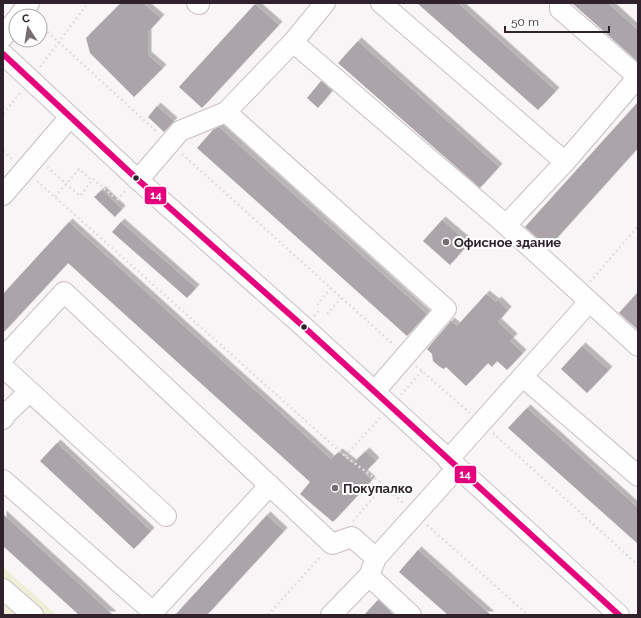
<svg xmlns="http://www.w3.org/2000/svg" width="641" height="618" font-family="Raleway,sans-serif">
  <style>
    .green { fill: #edf0d5 }
    .building { fill: #aba4a8; filter: url(#shadow) }
    .lines { fill: none; stroke-linecap: round; stroke-linejoin: round }
    .minor-casing { stroke: #c7bfc3; stroke-width: 22 }
    .path { stroke: #e1dfe0; stroke-width: 2.5; stroke-dasharray: 2 3; stroke-linecap: butt }
    .minor { stroke: #fefefe; stroke-width: 20 }
    .bus-1-casing { stroke: #fff; stroke-width: 9 }
    .bus-1 { stroke: #e5007d; stroke-width: 6 }
    .bus-dot { fill: #2f222a; stroke: #fff; stroke-width: 1.5 }
    .poi-dot { fill: #766c72; stroke: #fff; stroke-width: 1.5 }
    .labels { text-anchor: middle; dominant-baseline: central; stroke-width: 4; stroke-linejoin: round; paint-order: stroke }
    .poi-label { font-size: 13px; font-weight: bold; fill: #2f222a; stroke: #fff; text-anchor: start }
    .line-badge { stroke: #fff; stroke-width: 1.5 }
    .badge-label { font-size: 11px; text-anchor: middle; font-weight: bold; fill: #fff }
  </style>
  <defs>
    <filter id="shadow"><feDropShadow dx="3.5" dy="-3.5" stdDeviation="0" flood-color="#0004"/></filter>
  </defs>
  <rect width="100%" height="100%" fill="#f9f5f7"/>
  <path class="green" d="M3,567L57,615H3Z"/>
  <g class="building">
    <path d="M121,3H143L161,18L148,32V55L163,68L134,97L90,53L86,38Z"/>
    <path d="M417,3H458L556,91L538,110Z"/>
    <path d="M572,3H608L638,30V62Z"/>
    <path d="M255,4L279,25L202,108L179,87Z"/>
    <path d="M358,41L499,167L480,188L338,63Z"/>
    <path d="M321,81L332,91L318,108L307,98Z"/>
    <path d="M638,102V148L548,248L525,227Z"/>
    <path d="M157,106L174,121L164,132L148,117Z"/>
    <path d="M219,127L427,314L407,336L197,148L213,130Z"/>
    <path d="M102,190L122,209L115,217L94,197Z"/>
    <path d="M442,220L469,243L450,265L423,241Z"/>
    <path d="M69,222L331,459L339,452L353,463L366,451L376,461L364,473L372,480L333,522L300,494L310,482L68,263L3,333V294Z"/>
    <path d="M121,222L196,288L187,298L112,232Z"/>
    <path d="M638,292V330L619,313Z"/>
    <path d="M486,294L496,302L498,300L508,310L498,322L514,337L510,341L523,353L507,370L497,361L492,367L488,363L466,386L446,367L444,369L440,367L433,361L432,354L427,349L451,321L457,326Z"/>
    <path d="M582,346L609,370L587,393L561,369Z"/>
    <path d="M527,408L638,508V544L508,428Z"/>
    <path d="M57,443L151,531L134,549L40,461Z"/>
    <path d="M3,514L113,615H79L3,546Z"/>
    <path d="M267,515L284,531L207,615H175Z"/>
    <path d="M418,550L491,615H448L399,572Z"/>
    <path d="M378,600L394,615H364Z"/>
  </g>
  <g class="lines">
    <g class="minor-casing">
      <g id="minor">
        <path d="M197,3L199,4"/>
        <path d="M381,3L565,162"/>
        <path d="M19,16L29,3"/>
        <path d="M3,37L16,20"/>
        <path d="M293,42L506,225L638,346"/>
        <path d="M3,54L136,178L304,327L619,615"/>
        <path d="M226,112L446,309L375,391"/>
        <path d="M138,180L180,131L226,112L293,42L325,3"/>
        <path d="M3,195L70,117"/>
        <path d="M506,225L565,162L638,77L560,9V3"/>
        <path d="M3,358L64,292L332,544L352,537L376,558"/>
        <path d="M3,367L166,516"/>
        <path d="M523,377L638,476"/>
        <path d="M3,419L7,413L29,392"/>
        <path d="M448,460L589,302"/>
        <path d="M3,480L153,612L270,485"/>
        <path d="M369,576L411,615"/>
        <path d="M3,589L33,615"/>
        <path d="M331,615L369,576L376,558L457,468"/>
      </g>
    </g>
    <g class="path">
      <path d="M40,25L157,132"/>
      <path d="M40,67L88,3"/>
      <path d="M3,114L20,93"/>
      <path d="M3,151L12,159"/>
      <path d="M182,154L394,345"/>
      <path d="M47,167L80,196L93,179L113,196"/>
      <path d="M37,181L345,456L384,485L404,504"/>
      <path d="M55,197L79,169L92,181"/>
      <path d="M117,200L126,190"/>
      <path d="M590,282L638,226"/>
      <path d="M317,305L331,288"/>
      <path d="M327,314L341,298"/>
      <path d="M314,316L321,309"/>
      <path d="M416,366L470,413"/>
      <path d="M401,395L422,371"/>
      <path d="M493,433L638,565"/>
      <path d="M345,456L380,418"/>
      <path d="M353,521L384,485"/>
      <path d="M427,525L528,615"/>
      <path d="M268,615L321,556"/>
    </g>
    <use href="#minor" class="minor"/>
    <g class="bus-1-casing">
      <path id="bus-1" d="M3,54L136,178L304,327L619,615"/>
    </g>
    <use href="#bus-1" class="bus-1"/>
  </g>
  <g class="bus-dot">
    <circle cx="136" cy="178" r="3.5"/>
    <circle cx="304" cy="327" r="3.5"/>
  </g>
  <g class="poi-dot">
    <circle cx="446" cy="242" r="4"/>
    <circle cx="335" cy="488" r="4"/>
  </g>
  <g class="labels">
    <g class="poi-label">
      <text x="454" y="242">Офисное здание</text>
      <text x="343" y="488">Покупалко</text>
    </g>
  </g>
  <g class="line-badge">
    <rect x="144" y="186" width="23" height="19" rx="4" fill="#e5007d"/>
    <rect x="454" y="465" width="23" height="19" rx="4" fill="#e5007d"/>
  </g>
  <g class="badge-label">
    <text x="156" y="199">14</text>
    <text x="465" y="478">14</text>
  </g>
  <rect width="641" height="618" fill="none" stroke="#2f222a" stroke-width="8"/>
  <g transform="translate(28 28) rotate(348)"><circle r="19" fill="#ffffff" stroke="#aca7aa"/>
  <path d="M0-3L7 15L0 10L-7 15Z" fill="#766c72"/>
  <text y="-6" font-size="11" font-weight="bold" text-anchor="middle" fill="#2f222a">С</text>
  </g>
  <path d="M505 26v6h104v-6" fill="none" stroke="#2f222a" stroke-width="2"/>
  <text x="511" y="26" font-size="12" fill="#2f222a" stroke="#ffffff" stroke-width="3" paint-order="stroke">50 m</text>
</svg>
